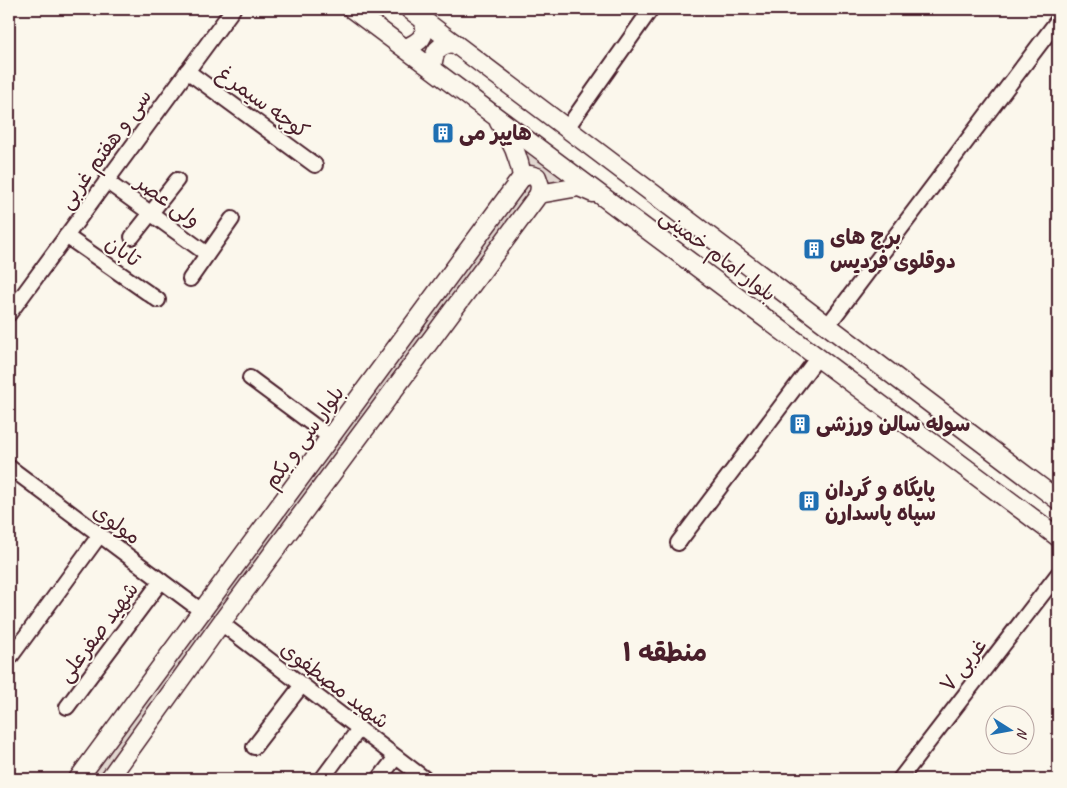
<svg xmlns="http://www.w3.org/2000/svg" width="1067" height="788" font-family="Caveat,'Playpen Sans Arabic',sans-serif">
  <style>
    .green { fill: #e2d7d0; stroke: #967b7e }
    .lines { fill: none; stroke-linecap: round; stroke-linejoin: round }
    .minor-casing { stroke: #4a1f2b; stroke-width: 18 }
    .major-casing { stroke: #4a1f2b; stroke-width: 21 }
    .minor { stroke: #fbf7ec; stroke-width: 14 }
    .major { stroke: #fbf7ec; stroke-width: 18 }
    .labels { text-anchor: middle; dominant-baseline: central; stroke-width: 4; stroke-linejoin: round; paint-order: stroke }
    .street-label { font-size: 21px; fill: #4a1f2b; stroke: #fbf7ec }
    .poi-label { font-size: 21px; font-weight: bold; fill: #4a1f2b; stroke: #fbf7ec; text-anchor: start }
    .district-label { font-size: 26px; font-weight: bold; fill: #4a1f2b; stroke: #fbf7ec }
  </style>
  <rect width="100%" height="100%" fill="#fbf7ec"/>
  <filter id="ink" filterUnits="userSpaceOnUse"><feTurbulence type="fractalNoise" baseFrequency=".02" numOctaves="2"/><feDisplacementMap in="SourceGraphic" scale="10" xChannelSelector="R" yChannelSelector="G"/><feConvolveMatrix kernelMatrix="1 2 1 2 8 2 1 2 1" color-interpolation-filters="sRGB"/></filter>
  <g filter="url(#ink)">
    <g class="green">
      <path d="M510,129L581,184L544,190L525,172Z"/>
      <path d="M524,180L537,187L106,779H82Z"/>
    </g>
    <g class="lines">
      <g class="minor-casing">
        <g id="minor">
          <path d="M187,71L315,165"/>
          <path d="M567,128L651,9"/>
          <path d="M106,181L207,254"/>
          <path d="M66,236L158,300"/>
          <path d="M132,237L177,180"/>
          <path d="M190,279L232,219"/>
          <path d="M9,314L233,9"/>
          <path d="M828,325L1058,20"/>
          <path d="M250,378L331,438"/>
          <path d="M9,467L203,612"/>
          <path d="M678,543L818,357"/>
          <path d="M221,623L425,779"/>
          <path d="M9,659L99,536"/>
          <path d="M67,707L161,581"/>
          <path d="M254,747L302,685"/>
          <path d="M322,779L359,729"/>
          <path d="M379,779L396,757"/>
          <path d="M900,779L1058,574"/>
        </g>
      </g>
      <g class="major-casing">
        <g id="major">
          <path d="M352,9L1058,537"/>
          <path d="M409,9L1058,500"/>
          <path d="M406,48C421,41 425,38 425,21"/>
          <path d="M432,68C434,51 437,45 454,43"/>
          <path d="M522,177L530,175L537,177L540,186L539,194"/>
          <path d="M78,779L522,177C519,156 511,139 499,122"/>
          <path d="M109,779L221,623L539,194L579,187L593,193"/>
        </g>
      </g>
      <use href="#minor" class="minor"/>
      <use href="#major" class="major"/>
    </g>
  </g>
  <defs>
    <g id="building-square" transform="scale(1.125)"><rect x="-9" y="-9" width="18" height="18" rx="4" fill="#1f6fb2" stroke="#fbf7ec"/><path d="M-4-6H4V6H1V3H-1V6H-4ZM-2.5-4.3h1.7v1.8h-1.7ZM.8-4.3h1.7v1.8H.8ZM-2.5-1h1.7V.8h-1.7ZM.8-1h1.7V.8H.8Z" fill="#fff"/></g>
  </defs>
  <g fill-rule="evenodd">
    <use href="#building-square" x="443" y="133"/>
    <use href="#building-square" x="814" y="249"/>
    <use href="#building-square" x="800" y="424"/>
    <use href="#building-square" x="809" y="501"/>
  </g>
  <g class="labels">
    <g class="street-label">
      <text transform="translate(263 102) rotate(36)">کوچه سیمرغ</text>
      <text transform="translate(105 149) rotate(-54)">سی و هفتم غربی</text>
      <text transform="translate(168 201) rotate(36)">ولی عصر</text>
      <text transform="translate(123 251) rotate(35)">تابان</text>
      <text transform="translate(718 255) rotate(37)">بلوار امام خمینی</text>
      <text transform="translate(304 437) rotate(-54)">بلوار سی و یکم</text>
      <text transform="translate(117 524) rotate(36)">مولوی</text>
      <text transform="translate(98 632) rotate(-53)">شهید صفرعلی</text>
      <text transform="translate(963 665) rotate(-52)">۷ غربی</text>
      <text transform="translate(335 685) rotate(37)">شهید مصطفوی</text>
    </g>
    <g class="poi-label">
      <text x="459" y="133">هایپر می</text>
      <text x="830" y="237">برج های<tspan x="830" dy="24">دوقلوی فردیس</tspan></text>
      <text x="816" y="424">سوله سالن ورزشی</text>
      <text x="825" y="489">پایگاه و گردان<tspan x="825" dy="24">سپاه پاسدارن</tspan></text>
    </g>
    <g class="district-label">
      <text x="665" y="652">منطقه ۱</text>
    </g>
  </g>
  <rect width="1067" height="788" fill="none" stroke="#fbf7ec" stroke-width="30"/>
  <rect x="15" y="15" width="1037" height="758" fill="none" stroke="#4a1f2b" stroke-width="2" filter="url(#ink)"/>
  <g transform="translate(1010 730) rotate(101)"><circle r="24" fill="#fbf7ec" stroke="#b4a19f"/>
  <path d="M0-4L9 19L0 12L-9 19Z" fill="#1f6fb2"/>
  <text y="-8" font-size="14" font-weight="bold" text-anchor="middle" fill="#4a1f2b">N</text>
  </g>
</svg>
